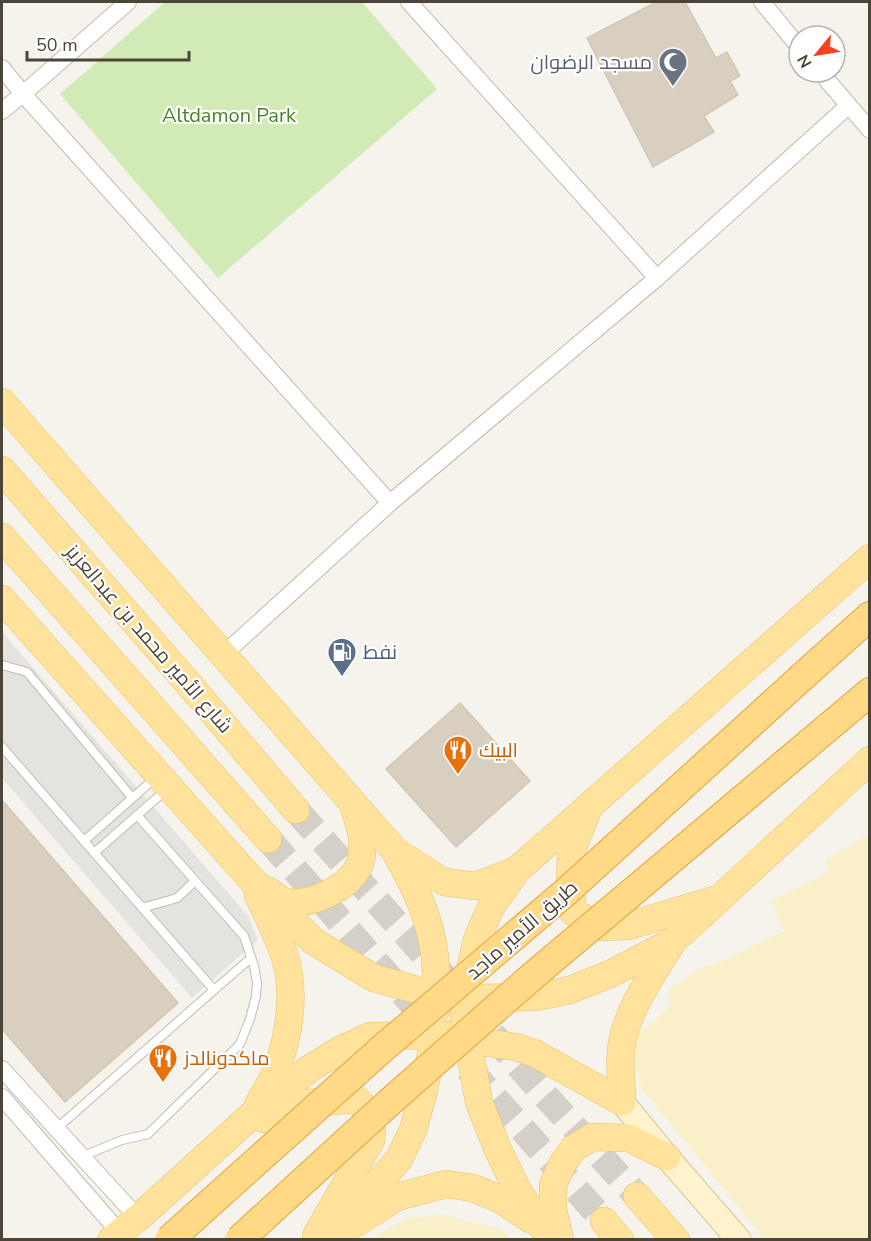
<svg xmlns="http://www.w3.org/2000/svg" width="871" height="1241" font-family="'Nunito Sans',Cairo,sans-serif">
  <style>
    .green { fill: #d2eab5 }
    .sand { fill: #f9efc9 }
    .parking { fill: #e5e3e0 }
    .building { fill: #d8cfc1; stroke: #d3c7b4; stroke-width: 1.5 }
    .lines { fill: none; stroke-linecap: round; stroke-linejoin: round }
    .primary-tunnel { stroke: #d4d0c8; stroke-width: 27; stroke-dasharray: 27 14; stroke-linecap: butt }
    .service-casing { stroke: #c2bbae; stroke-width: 10 }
    .minor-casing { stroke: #c2bbae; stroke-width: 18 }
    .secondary-casing { stroke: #d6c79b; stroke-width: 26 }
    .primary-casing { stroke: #e6c16a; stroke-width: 28 }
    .trunk-casing { stroke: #e0a43c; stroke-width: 30 }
    .service { stroke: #fff; stroke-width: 8 }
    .minor { stroke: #fff; stroke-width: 16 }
    .secondary { stroke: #fff3cd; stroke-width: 24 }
    .primary { stroke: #ffe39c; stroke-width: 27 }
    .trunk { stroke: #ffd985; stroke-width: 28 }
    .trunk-bridge-casing { stroke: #e0a43c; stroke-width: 30; stroke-linecap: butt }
    .trunk-bridge { stroke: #ffd985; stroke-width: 28 }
    .labels { text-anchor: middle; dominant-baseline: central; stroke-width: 4.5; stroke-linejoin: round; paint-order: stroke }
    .worship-label { font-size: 20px; fill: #5b616d; stroke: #fff; text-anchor: end }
    .park-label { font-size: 20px; fill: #4a7f2a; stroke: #fff }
    .street-label { font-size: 20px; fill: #4b4439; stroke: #fff }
    .service-label { font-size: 20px; fill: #4e5e75; stroke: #fff; text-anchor: start }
    .food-label { font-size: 20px; fill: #c56008; stroke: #fff; text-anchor: start }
  </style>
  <rect width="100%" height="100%" fill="#f6f3ec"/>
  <path class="green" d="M165,2H362L437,89L218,278L60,94Z"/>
  <g class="sand">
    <path d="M869,834V1239H765L642,1089L628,1044L669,1007V990L704,966L714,965L784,931L771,901L828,872L825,861Z"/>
    <path d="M443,1215L503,1230L511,1239H376V1236L407,1218Z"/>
  </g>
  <path class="parking" d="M2,632L248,916L258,940L192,998L2,778Z"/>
  <g class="building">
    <path d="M656,2H685L716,58L727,52L740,76L730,81L738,95L704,116L714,132L653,167L587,38Z"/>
    <path d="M460,703L530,781L456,847L386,769Z"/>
    <path d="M2,800L178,1003L65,1102L2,1029Z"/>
  </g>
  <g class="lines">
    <g class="primary-tunnel">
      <path d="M296,810L444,977"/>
      <path d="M268,839L437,1032"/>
      <path d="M492,1034L540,1090L637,1196"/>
      <path d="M468,1068L604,1221"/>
    </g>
    <g class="service-casing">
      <g id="service">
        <path d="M2,665L27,672L130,795"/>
        <path d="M2,747L214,990L56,1129"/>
        <path d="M84,841L155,778"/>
        <path d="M94,853L166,790"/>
        <path d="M142,908L177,898L195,881"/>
        <path d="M214,990L251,958"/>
        <path d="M81,1157L122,1140L148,1134L240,1044L250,1019L256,996L257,983L254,966L244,936L137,815"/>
      </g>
    </g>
    <g class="minor-casing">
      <g id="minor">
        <path d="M409,2L657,278"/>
        <path d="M762,2L799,47"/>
        <path d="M2,68L23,94L390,503"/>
        <path d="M820,72L870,130"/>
        <path d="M2,111L23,94L128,2"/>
        <path d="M224,654L390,503L657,278L848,106"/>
        <path d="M2,1069L138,1218"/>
        <path d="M2,1097L119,1232"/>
      </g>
    </g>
    <g class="secondary-casing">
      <path id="secondary" d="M622,1102L667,1157L739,1240"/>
    </g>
    <g class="primary-casing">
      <g id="primary">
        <path d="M2,402L395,851L444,882L476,886L517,870"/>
        <path d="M2,470L187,682L296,810"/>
        <path d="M2,537L268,839"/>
        <path d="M2,599L251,879L313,941L374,978L417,990L474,998L536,997L570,990L610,974L672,942L870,760"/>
        <path d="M587,812L571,852L570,881L573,912L600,927L628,926L714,900"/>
        <path d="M397,855C428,909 440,947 436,1010"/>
        <path d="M267,890C272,893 280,901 286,902C311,906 352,887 360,863C366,844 360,825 354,808"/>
        <path d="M258,895C267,914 277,934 284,954C296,989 290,1034 277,1068C273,1081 264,1093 258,1105"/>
        <path d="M622,1102C622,1085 619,1067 621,1050C624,1015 653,973 671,944"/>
        <path d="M264,1119L296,1104L356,1099C369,1111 374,1123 371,1140L316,1236"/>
        <path d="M637,1196L676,1240"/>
        <path d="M604,1221L620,1240"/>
        <path d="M353,1225L397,1197L446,1184L473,1188L500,1199L530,1219"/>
        <path d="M541,1226L517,1189L498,1150L479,1102L464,1019L466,988L477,939L491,907L517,870L870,558"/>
        <path d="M111,1240L138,1218L253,1114L309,1069L340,1050L370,1036L451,1035L468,1040L516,1047L534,1053L622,1102"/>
        <path d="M328,1240L399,1159L413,1130L424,1090L431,1054"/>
        <path d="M560,1240L553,1210V1185L563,1163L574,1148L592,1137L629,1138L667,1157"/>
      </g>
    </g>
    <g class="trunk-casing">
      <g id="trunk">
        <path d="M802,677L870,616"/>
        <path d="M838,719L870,692"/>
      </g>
    </g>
    <use href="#service" class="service"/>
    <use href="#minor" class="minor"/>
    <use href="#secondary" class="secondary"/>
    <use href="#primary" class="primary"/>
    <use href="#trunk" class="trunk"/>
    <g class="trunk-bridge-casing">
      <g id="trunk-bridge">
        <path d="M169,1240L384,1047L567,891L802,677"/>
        <path d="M239,1240L393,1099L535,974L838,719"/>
      </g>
    </g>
    <use href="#trunk-bridge" class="trunk-bridge"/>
  </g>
  <defs>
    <g id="mosque-pin" transform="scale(1.5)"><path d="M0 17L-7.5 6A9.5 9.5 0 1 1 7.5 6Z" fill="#6b7280" stroke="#fff"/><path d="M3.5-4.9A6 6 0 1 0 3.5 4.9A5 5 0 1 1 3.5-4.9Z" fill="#fff"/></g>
    <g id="fuel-pin" transform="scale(1.5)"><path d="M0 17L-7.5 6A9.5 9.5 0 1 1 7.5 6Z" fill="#5c6f8a" stroke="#fff"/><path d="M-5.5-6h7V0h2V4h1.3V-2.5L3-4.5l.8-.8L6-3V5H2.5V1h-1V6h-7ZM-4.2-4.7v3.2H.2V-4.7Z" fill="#fff"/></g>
    <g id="restaurant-pin" transform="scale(1.5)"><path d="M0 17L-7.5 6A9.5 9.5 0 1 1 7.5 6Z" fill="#e8710a" stroke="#fff"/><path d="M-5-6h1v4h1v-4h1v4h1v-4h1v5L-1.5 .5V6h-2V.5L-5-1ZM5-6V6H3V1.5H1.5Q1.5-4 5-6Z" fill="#fff"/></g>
  </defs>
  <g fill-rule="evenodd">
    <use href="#mosque-pin" x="673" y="62"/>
    <use href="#fuel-pin" x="342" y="652"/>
    <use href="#restaurant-pin" x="458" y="750"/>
    <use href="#restaurant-pin" x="163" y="1058"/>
  </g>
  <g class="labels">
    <g class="worship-label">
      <text x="652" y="62">مسجد الرضوان</text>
    </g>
    <g class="park-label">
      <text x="229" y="115">Altdamon Park</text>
    </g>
    <g class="street-label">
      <text transform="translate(149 639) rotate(49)">شارع الأمير محمد بن عبدالعزيز</text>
      <text transform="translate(522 930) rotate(-41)">طريق الأمير ماجد</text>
    </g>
    <g class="service-label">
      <text x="363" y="652">نفط</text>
    </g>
    <g class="food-label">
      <text x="479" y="750">البيك</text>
      <text x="184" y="1058">ماكدونالدز</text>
    </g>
  </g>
  <rect width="871" height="1241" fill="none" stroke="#4b4439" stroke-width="6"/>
  <g transform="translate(817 54) rotate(240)"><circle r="28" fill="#ffffff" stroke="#b7b4b0" stroke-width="1.5"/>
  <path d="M0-4.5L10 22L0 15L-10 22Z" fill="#fc3f1d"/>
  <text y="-9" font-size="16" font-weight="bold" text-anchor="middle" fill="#4b4439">N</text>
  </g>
  <path d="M27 51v9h162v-9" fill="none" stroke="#4b4439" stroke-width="3"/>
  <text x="36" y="51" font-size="18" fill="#4b4439" stroke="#ffffff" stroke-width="4.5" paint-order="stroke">50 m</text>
</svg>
